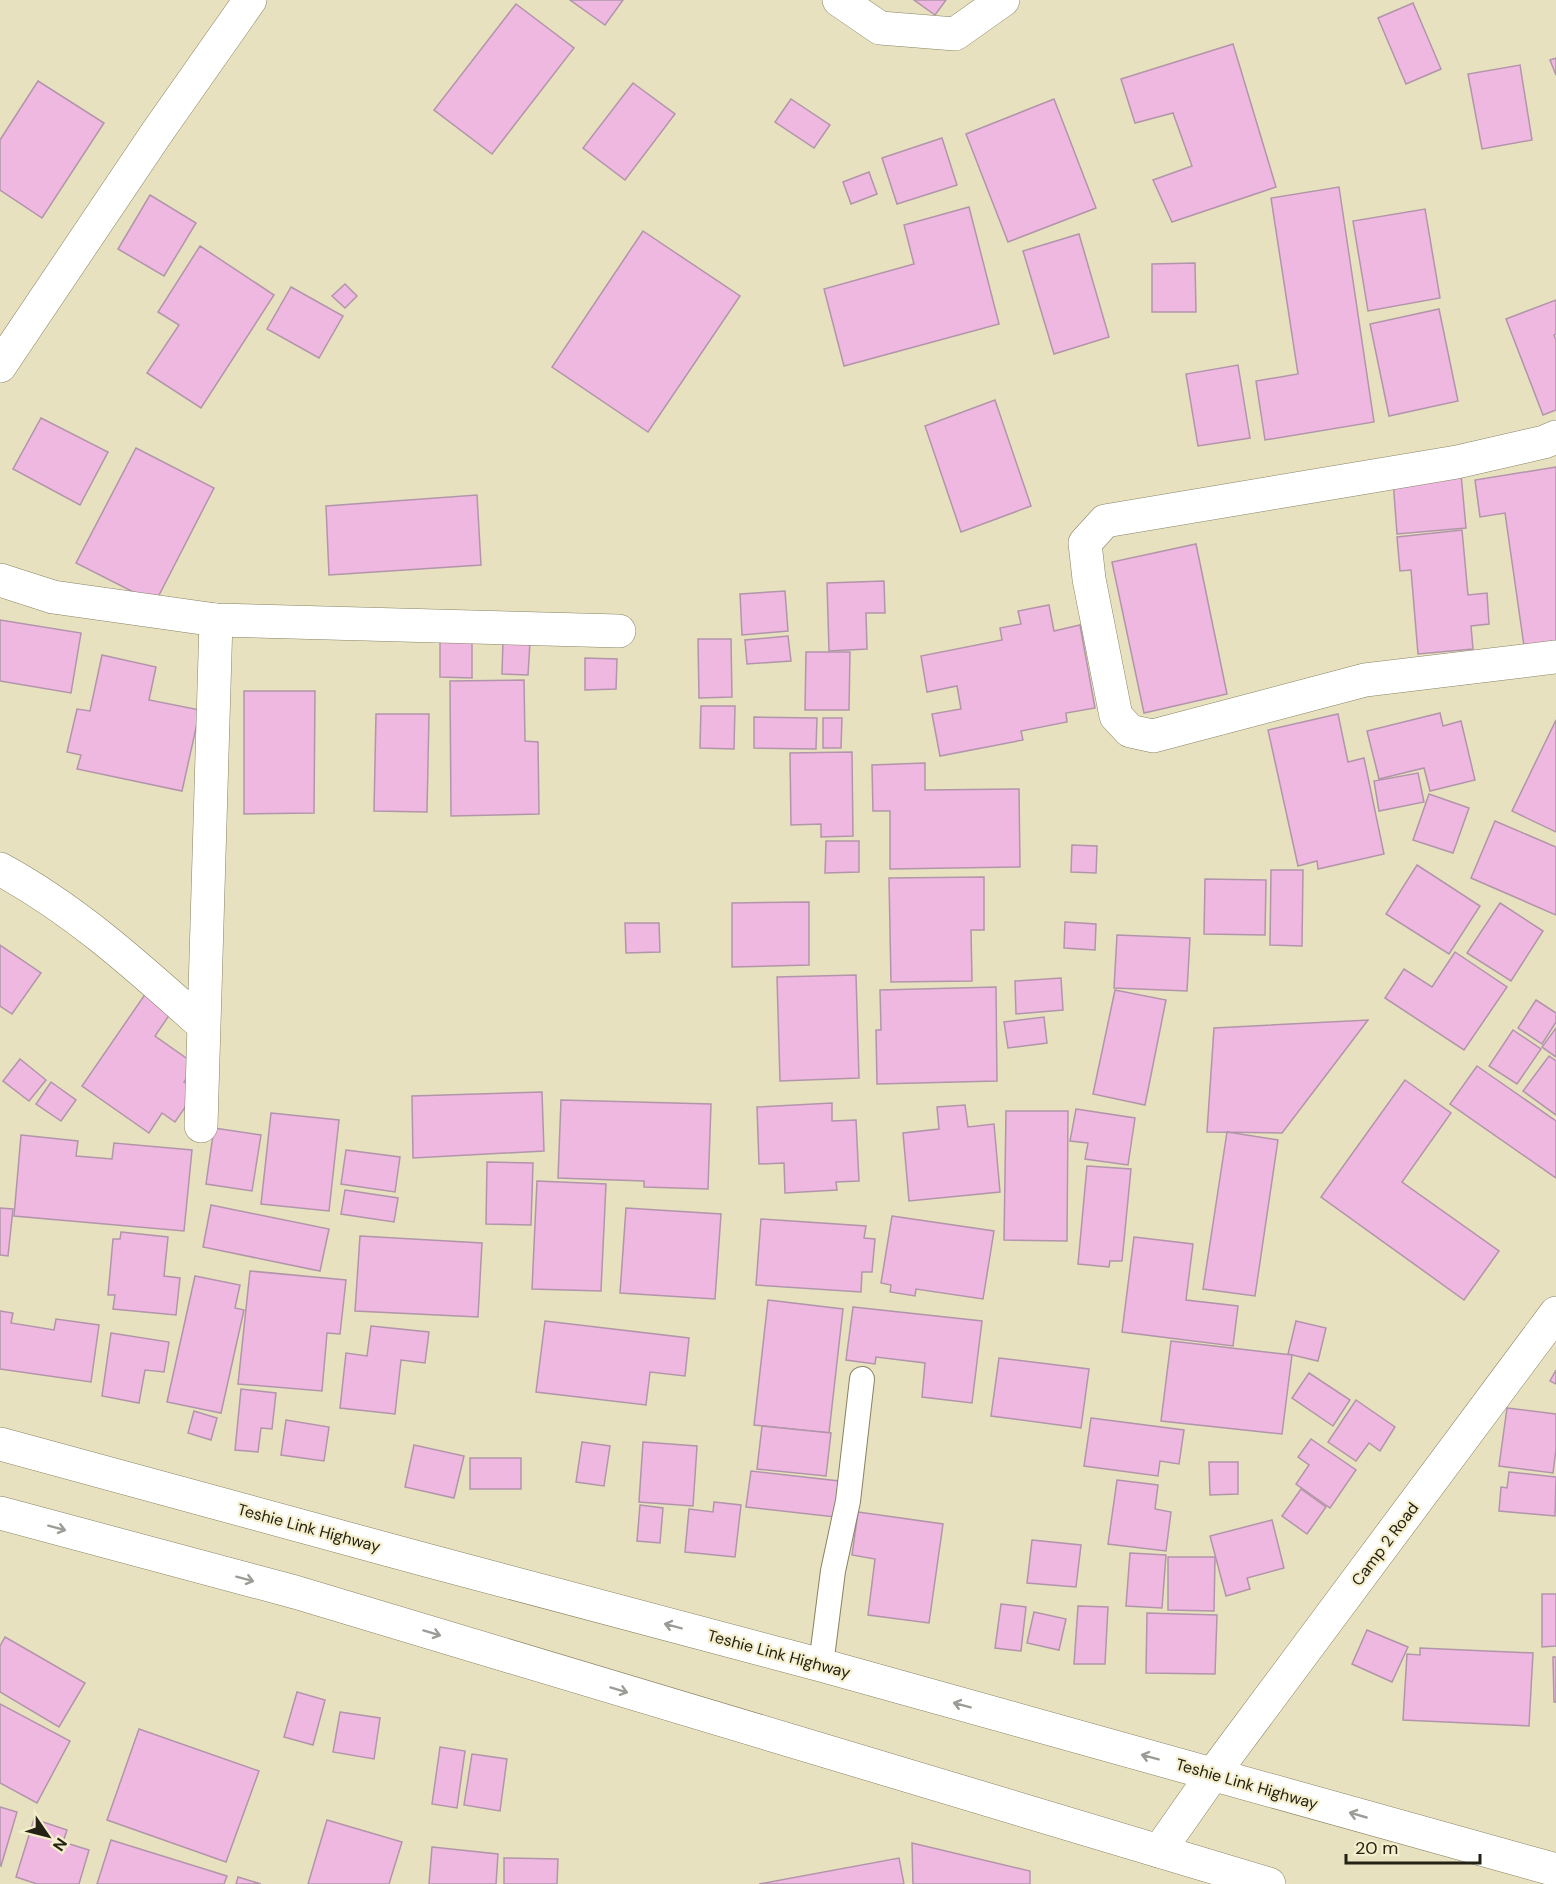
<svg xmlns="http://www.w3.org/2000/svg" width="1556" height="1884" font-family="'DM Sans',sans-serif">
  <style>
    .building { fill: #efb8e0; stroke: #b295aa; stroke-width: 1.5 }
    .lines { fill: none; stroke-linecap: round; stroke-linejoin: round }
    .service-casing { stroke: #888364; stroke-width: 26 }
    .minor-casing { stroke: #888364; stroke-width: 34 }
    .tertiary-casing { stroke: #888364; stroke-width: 34 }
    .secondary-casing { stroke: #888364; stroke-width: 34 }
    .service { stroke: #fff; stroke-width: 24 }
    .minor { stroke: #fff; stroke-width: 33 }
    .tertiary { stroke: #fff; stroke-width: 33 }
    .secondary { stroke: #fff; stroke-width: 33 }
    .oneway { stroke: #9c9c96 }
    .labels { text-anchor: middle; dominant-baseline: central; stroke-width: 4.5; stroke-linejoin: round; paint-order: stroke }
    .street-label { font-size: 16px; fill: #242215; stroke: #f4eecc }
  </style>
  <rect width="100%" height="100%" fill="#e7e1bf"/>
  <g class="building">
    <path d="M570,0H623L605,25Z"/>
    <path d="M914,0H946L935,15Z"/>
    <path d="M1413,3L1441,69L1406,84L1378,18Z"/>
    <path d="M516,4L574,48L492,154L434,110Z"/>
    <path d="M1233,44L1276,187L1172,222L1153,180L1192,166L1173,113L1135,123L1121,79Z"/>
    <path d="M1556,58V75L1550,60Z"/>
    <path d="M1520,65L1532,140L1482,149L1468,74Z"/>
    <path d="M38,81L104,123L42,218L0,190V140Z"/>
    <path d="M633,83L675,114L625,180L583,148Z"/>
    <path d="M791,99L830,125L814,148L775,122Z"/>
    <path d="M1054,99L1096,208L1008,242L966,134Z"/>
    <path d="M942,138L957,185L897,204L882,158Z"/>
    <path d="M869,172L877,194L851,204L843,182Z"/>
    <path d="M1339,187L1374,422L1265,440L1256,381L1298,374L1271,198Z"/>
    <path d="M150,195L196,223L164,276L118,249Z"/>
    <path d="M969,207L999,324L844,366L824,289L914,264L904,225Z"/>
    <path d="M1425,209L1440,298L1368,311L1353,221Z"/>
    <path d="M643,231L740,296L648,432L552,367Z"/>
    <path d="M1079,234L1109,337L1054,354L1023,251Z"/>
    <path d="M200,246L274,295L201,408L147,373L179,325L158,312Z"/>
    <path d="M1195,263L1196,312H1152V264Z"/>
    <path d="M345,284L357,296L345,308L332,296Z"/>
    <path d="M291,287L343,316L319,358L267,329Z"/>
    <path d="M1556,300V334L1554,335L1556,340V410L1543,415L1506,319Z"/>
    <path d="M1439,309L1458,401L1389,416L1370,324Z"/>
    <path d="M1238,365L1250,438L1198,446L1186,374Z"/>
    <path d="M995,400L1031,506L961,532L925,426Z"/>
    <path d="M41,418L108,452L80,505L13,469Z"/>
    <path d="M136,448L214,488L155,603L76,563Z"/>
    <path d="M1556,467V641L1524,646L1505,513L1480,517L1475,480Z"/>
    <path d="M1461,474L1466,528L1397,534L1393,480Z"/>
    <path d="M477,495L481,565L329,575L326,506Z"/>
    <path d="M1462,530L1468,595L1487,593L1489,624L1471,626L1473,649L1418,654L1411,570L1400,571L1397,537Z"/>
    <path d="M1196,544L1227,694L1144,713L1112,562Z"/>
    <path d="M884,581L885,613H866L867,649L829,651L827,583Z"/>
    <path d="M785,591L788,631L742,635L740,594Z"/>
    <path d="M1049,605L1054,631L1080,625L1095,708L1066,713L1067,722L1021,731L1023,740L940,756L932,714L961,709L957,686L927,692L921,656L1002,640L1000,628L1021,624L1018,611Z"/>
    <path d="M0,620L81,633L71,693L0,681Z"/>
    <path d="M788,636L791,661L747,664L745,640Z"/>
    <path d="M440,638H472V678L440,677Z"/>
    <path d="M698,639H731L732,697L699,698Z"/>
    <path d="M503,640L530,642L528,675L502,674Z"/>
    <path d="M806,652H850L849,710H805Z"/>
    <path d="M102,655L156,667L149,700L200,710L182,791L77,769L81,755L67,752L77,709L90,711Z"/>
    <path d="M585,658L617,659L616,689L585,690Z"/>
    <path d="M524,680L525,741L538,742L539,814L451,816L450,681Z"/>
    <path d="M244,691H315L314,813L244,814Z"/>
    <path d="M701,706H735L734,749L700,748Z"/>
    <path d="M1440,713L1443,726L1461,721L1475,780L1430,791L1424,768L1379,779L1367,731Z"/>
    <path d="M376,714H429L427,812L374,811Z"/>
    <path d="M1338,714L1348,762L1364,758L1384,854L1318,869L1317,861L1298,866L1268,730Z"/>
    <path d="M754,717L817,718L816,749L754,748Z"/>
    <path d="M823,718H842L841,748H823Z"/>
    <path d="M1556,720V832L1512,811Z"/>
    <path d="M852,752L853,836L821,837V824L791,825L790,753Z"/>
    <path d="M925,763V790L1019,789L1020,867L890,869V811H873L872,765Z"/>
    <path d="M1418,773L1424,802L1379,811L1374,781Z"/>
    <path d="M1429,794L1469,808L1453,853L1413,840Z"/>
    <path d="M1495,821L1556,847V915L1471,878Z"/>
    <path d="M826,841H859V872L825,873Z"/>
    <path d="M1072,845L1097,846L1096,873L1071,872Z"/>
    <path d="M1417,865L1480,906L1449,954L1386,914Z"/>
    <path d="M1271,870H1303L1302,946L1270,945Z"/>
    <path d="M984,877V930H971L972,981L891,982L889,878Z"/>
    <path d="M1205,879L1266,880L1265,935L1204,934Z"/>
    <path d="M809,902V965L732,967V903Z"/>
    <path d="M1500,903L1543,931L1511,981L1467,953Z"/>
    <path d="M1065,922L1096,924L1095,950L1064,948Z"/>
    <path d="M625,923H659L660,952L626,953Z"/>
    <path d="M1117,935L1190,938L1187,991L1114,988Z"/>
    <path d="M0,945L41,973L12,1014L0,1006Z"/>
    <path d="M1455,952L1507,987L1464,1050L1385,998L1404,969L1432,987Z"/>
    <path d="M856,975L859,1078L780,1081L777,977Z"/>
    <path d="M1061,978L1063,1010L1016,1014L1015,981Z"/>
    <path d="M996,987L997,1081L877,1084L876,1030H881L880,990Z"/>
    <path d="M1115,990L1166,1000L1145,1105L1093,1094Z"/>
    <path d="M146,993L172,1011L155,1036L196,1065L184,1082L197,1090L175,1122L162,1113L149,1133L82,1086Z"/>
    <path d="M1536,1000L1556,1013V1022L1542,1044L1518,1028Z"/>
    <path d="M1044,1017L1047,1043L1008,1048L1004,1022Z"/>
    <path d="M1368,1020L1282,1133L1207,1132L1214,1028Z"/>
    <path d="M1556,1028V1057L1542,1047Z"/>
    <path d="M1513,1030L1541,1049L1517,1084L1489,1066Z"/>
    <path d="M1549,1056L1556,1061V1115L1523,1091Z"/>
    <path d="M20,1059L46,1080L29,1101L3,1081Z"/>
    <path d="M1477,1066L1556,1121V1178L1450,1104Z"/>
    <path d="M1405,1080L1451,1113L1402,1182L1499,1251L1464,1300L1321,1197Z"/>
    <path d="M51,1082L76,1100L61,1121L36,1104Z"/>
    <path d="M542,1092L544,1151L413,1158L412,1096Z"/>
    <path d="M561,1100L711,1104L708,1189L644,1187V1181L558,1178Z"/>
    <path d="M832,1103V1121L856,1120L859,1181L836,1182L837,1190L785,1193L784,1163L759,1164L757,1107Z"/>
    <path d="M965,1105L968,1127L994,1124L1000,1192L909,1201L903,1133L939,1129L937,1107Z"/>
    <path d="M1076,1109L1135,1118L1128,1165L1085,1159L1088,1143L1070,1141Z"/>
    <path d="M1006,1111H1068L1067,1241L1004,1240Z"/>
    <path d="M271,1113L339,1120L329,1211L261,1204Z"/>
    <path d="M214,1128L261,1135L252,1191L206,1184Z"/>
    <path d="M1227,1132L1278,1140L1255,1296L1203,1289Z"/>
    <path d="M21,1135L78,1141L76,1156L112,1159L114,1143L192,1150L184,1231L14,1216Z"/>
    <path d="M346,1150L400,1157L395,1192L341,1184Z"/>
    <path d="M487,1162L533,1163L531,1225L486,1224Z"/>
    <path d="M1087,1166L1131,1169L1122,1261H1110L1109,1267L1078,1264Z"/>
    <path d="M537,1181L606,1184L601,1291L532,1289Z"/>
    <path d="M345,1190L398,1198L394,1222L341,1214Z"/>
    <path d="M211,1205L329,1229L320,1271L203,1247Z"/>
    <path d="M0,1208L13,1209L8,1256L0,1255Z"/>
    <path d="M626,1208L721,1214L715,1299L620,1293Z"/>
    <path d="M892,1216L994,1231L983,1299L916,1289L915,1296L890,1292L891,1285L881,1283Z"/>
    <path d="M761,1219L866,1226L864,1238L875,1239L872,1272H862L861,1292L756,1285Z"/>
    <path d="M121,1232L168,1237L164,1276L180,1278L176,1315L113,1309L115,1295H108L113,1239H120Z"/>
    <path d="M360,1236L482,1243L478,1317L355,1311Z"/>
    <path d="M1134,1237L1193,1244L1186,1300L1238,1306L1233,1346L1122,1332Z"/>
    <path d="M250,1271L346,1280L340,1334L327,1333L322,1391L238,1384Z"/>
    <path d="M195,1276L240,1285L235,1308L244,1310L221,1413L167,1402Z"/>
    <path d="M768,1300L843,1309L829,1433L754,1425Z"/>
    <path d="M853,1307L982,1321L972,1403L922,1397L925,1363L876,1357L875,1364L846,1360Z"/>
    <path d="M0,1311L13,1313L11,1323L54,1330L56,1319L99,1325L91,1382L0,1369Z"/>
    <path d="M545,1321L689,1338L685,1376L650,1372L646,1405L536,1392Z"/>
    <path d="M1296,1321L1326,1328L1318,1361L1288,1354Z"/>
    <path d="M371,1326L429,1332L425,1363L401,1360L395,1414L340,1408L346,1353L367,1356Z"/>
    <path d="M111,1333L169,1342L164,1372L145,1370L139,1403L102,1396Z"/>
    <path d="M1171,1341L1292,1355L1282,1434L1161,1421Z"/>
    <path d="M999,1358L1089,1369L1081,1428L991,1416Z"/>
    <path d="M1556,1370V1384L1550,1381Z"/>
    <path d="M1309,1373L1350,1400L1333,1426L1292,1398Z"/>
    <path d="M241,1389L276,1393L272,1429L261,1428L258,1452L235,1450Z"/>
    <path d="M1356,1400L1395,1427L1380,1451L1369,1443L1356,1461L1328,1442Z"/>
    <path d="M1507,1408L1556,1414V1449L1553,1473L1499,1466Z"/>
    <path d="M194,1411L217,1418L211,1440L188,1433Z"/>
    <path d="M1091,1418L1184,1430L1179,1464L1160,1461L1158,1476L1084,1466Z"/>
    <path d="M286,1420L329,1427L324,1461L281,1455Z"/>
    <path d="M762,1426L831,1433L826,1476L757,1469Z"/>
    <path d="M1311,1439L1356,1470L1330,1508L1296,1484L1309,1465L1298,1457Z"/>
    <path d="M582,1442L610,1446L604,1486L576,1482Z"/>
    <path d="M643,1442L697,1446L693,1506L639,1502Z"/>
    <path d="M414,1445L464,1456L454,1498L405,1487Z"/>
    <rect x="470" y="1458" width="51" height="31"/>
    <path d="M1209,1462H1238V1494L1210,1495Z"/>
    <path d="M751,1471L839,1481L835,1517L746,1507Z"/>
    <path d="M1509,1472L1556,1477L1555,1516L1499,1511L1501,1487L1507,1488Z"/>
    <path d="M1117,1480L1158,1485L1155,1509L1171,1512L1166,1551L1108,1544Z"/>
    <path d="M1301,1489L1326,1507L1307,1534L1282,1516Z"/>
    <path d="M714,1502L741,1505L735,1557L685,1552L689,1509L713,1512Z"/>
    <path d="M640,1505L663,1508L660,1543L637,1541Z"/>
    <path d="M858,1512L943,1524L929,1623L868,1615L875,1559L852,1555Z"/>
    <path d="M1272,1520L1284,1568L1247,1578L1250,1589L1226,1596L1210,1536Z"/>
    <path d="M1032,1540L1081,1545L1076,1587L1027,1583Z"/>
    <path d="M1130,1553L1166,1555L1162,1608L1126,1606Z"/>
    <path d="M1168,1557H1215L1214,1611L1168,1610Z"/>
    <path d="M1542,1594H1556V1646L1542,1647Z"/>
    <path d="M1001,1604L1026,1607L1021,1651L995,1648Z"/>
    <path d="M1078,1606L1108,1607L1105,1664H1074Z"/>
    <path d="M1034,1612L1066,1619L1059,1650L1027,1643Z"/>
    <path d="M1147,1613L1217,1615L1215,1674L1146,1673Z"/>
    <path d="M1367,1630L1408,1647L1392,1682L1352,1664Z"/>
    <path d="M5,1637L85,1683L59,1727L0,1692V1646Z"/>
    <path d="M1420,1648L1533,1653L1529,1726L1403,1720L1407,1654L1420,1655Z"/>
    <path d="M1553,1657H1556V1702H1554Z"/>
    <path d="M297,1692L325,1700L313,1745L284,1737Z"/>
    <path d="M0,1704L70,1741L37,1803L0,1783Z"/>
    <path d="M340,1712L380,1718L374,1759L333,1752Z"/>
    <path d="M139,1729L259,1771L226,1862L107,1820Z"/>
    <path d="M440,1747L465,1751L457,1808L432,1804Z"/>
    <path d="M472,1754L507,1759L500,1811L464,1805Z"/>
    <path d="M0,1807L17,1812L1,1866L0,1865Z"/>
    <path d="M34,1819L67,1830L63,1842L89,1850L79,1884H37L16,1877Z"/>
    <path d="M327,1820L402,1842L389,1884H308Z"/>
    <path d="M111,1840L227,1876L224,1884H97Z"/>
    <path d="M912,1843L1030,1871V1884H913Z"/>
    <path d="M432,1847L498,1854L496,1884H429Z"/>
    <path d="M504,1858L558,1859L557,1884H504Z"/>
    <path d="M899,1858L904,1884H759Z"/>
    <path d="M238,1877L261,1884H236Z"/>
  </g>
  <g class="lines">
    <g class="service-casing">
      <path id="service" d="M821,1665L833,1571L848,1501L862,1379"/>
    </g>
    <g class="minor-casing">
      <g id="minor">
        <path d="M839,0L880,28L955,34L1003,0"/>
        <path d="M0,366L156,134L250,0"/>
        <path d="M1556,437L1544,442L1457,462L1105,521L1085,543L1089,579L1116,716L1130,731L1153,736L1365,680L1556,657"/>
        <path d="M0,580L53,597L216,620L619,631"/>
        <path d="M0,869C77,911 138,967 203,1025"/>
        <path d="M201,1126L216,620"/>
      </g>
    </g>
    <g class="tertiary-casing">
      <path id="tertiary" d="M1159,1851L1213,1774L1556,1313"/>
    </g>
    <g class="secondary-casing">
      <g id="secondary">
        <path d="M0,1444L426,1560L821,1665L1556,1870"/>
        <path d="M0,1513L295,1592L1269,1884"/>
      </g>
    </g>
    <use href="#service" class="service"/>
    <use href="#minor" class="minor"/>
    <use href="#tertiary" class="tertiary"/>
    <use href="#secondary" class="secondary"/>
  </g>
  <defs><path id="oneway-shaft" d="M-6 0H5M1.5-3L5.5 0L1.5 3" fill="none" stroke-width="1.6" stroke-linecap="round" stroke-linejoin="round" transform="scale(1.5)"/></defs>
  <g class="oneway">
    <use href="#oneway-shaft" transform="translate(57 1528) rotate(15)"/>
    <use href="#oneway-shaft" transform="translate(245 1579) rotate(15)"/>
    <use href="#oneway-shaft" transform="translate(673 1626) rotate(-165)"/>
    <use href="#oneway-shaft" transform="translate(432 1633) rotate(17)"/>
    <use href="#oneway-shaft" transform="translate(619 1690) rotate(17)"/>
    <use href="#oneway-shaft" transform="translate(962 1705) rotate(-165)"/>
    <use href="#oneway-shaft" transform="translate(1150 1757) rotate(-165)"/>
    <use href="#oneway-shaft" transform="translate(1358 1815) rotate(-164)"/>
  </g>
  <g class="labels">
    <g class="street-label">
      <text transform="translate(309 1528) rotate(15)">Teshie Link Highway</text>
      <text transform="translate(1385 1544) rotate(-53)">Camp 2 Road</text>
      <text transform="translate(779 1654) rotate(15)">Teshie Link Highway</text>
      <text transform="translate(1247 1784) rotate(16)">Teshie Link Highway</text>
    </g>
  </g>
  <g transform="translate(48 1836) rotate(125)" stroke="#f4eecc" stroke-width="4.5" paint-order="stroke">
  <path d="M0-4.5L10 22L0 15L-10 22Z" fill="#242215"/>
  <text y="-9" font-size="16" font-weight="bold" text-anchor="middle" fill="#242215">N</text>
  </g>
  <path d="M1346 1854v9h134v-9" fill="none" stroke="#242215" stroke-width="3"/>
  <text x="1355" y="1854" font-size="18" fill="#242215" stroke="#f4eecc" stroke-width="4.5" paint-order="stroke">20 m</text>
</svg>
